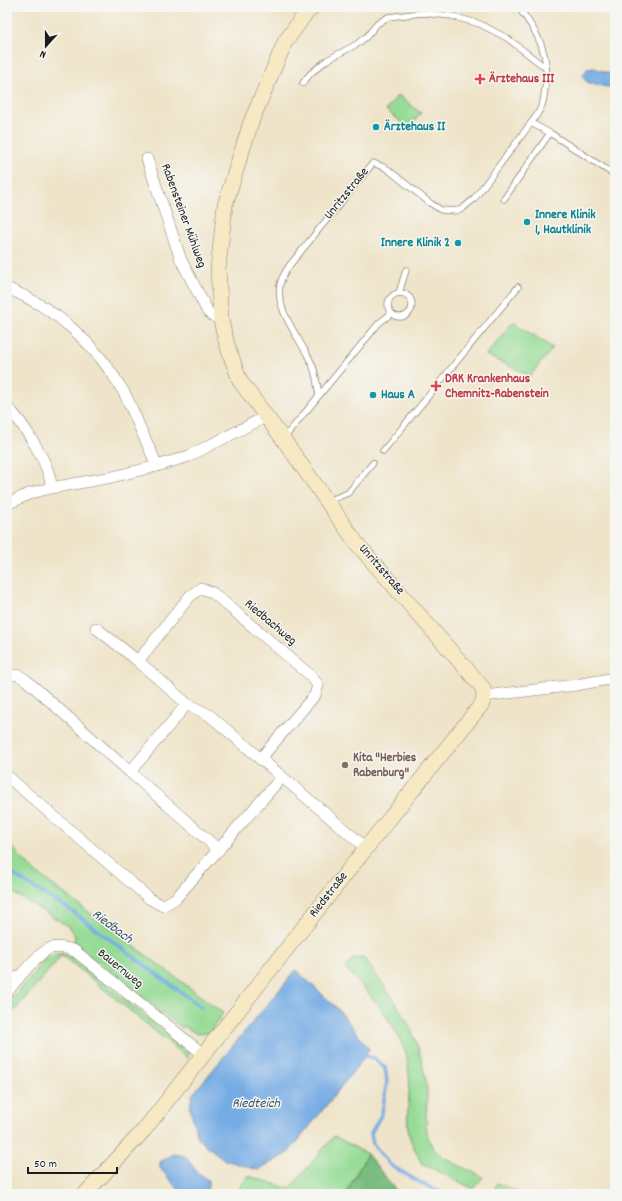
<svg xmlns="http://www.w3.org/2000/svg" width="622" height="1201" font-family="Dekko,sans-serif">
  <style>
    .green { fill: #97dc96; stroke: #5a7c59 }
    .forest { fill: #79bc7f; stroke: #4a6c4e }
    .water { fill: #76ace4; stroke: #496480 }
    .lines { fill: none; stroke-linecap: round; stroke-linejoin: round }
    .stream { stroke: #76ace4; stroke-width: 3.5 }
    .lane-casing { stroke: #868072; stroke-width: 7 }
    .street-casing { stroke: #868072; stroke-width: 12 }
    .secondary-casing { stroke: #868072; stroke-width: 16 }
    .lane { stroke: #fff; stroke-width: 5.5 }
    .street { stroke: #fff; stroke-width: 11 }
    .secondary { stroke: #f7e9c3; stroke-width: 15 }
    .health-dot { fill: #e0444e; stroke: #f6f6f2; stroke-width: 1.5 }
    .culture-dot { fill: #0f9aa8; stroke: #f6f6f2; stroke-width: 1.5 }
    .education-dot { fill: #8d6e63; stroke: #f6f6f2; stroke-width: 1.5 }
    .labels { text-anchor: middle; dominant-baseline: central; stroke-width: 3; stroke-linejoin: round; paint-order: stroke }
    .health-label { font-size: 13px; font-weight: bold; fill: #be3a42; stroke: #f6f6f2; text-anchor: start }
    .culture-label { font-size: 13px; font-weight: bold; fill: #0d838f; stroke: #f6f6f2; text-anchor: start }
    .street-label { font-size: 13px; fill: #1c1c1c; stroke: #f6f6f2 }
    .education-label { font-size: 13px; font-weight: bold; fill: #785e54; stroke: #f6f6f2; text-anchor: start }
    .water-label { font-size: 14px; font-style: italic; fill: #40566c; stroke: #f6f6f2 }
  </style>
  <rect width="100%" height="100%" fill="#f6f6f2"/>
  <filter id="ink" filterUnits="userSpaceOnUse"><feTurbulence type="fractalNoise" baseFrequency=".025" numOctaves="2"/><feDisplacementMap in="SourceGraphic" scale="8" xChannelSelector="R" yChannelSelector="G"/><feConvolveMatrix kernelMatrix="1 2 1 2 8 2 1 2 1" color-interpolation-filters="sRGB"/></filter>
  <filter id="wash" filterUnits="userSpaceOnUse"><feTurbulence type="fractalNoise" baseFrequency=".012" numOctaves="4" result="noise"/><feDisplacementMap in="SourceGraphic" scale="16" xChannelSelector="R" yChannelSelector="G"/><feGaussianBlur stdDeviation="0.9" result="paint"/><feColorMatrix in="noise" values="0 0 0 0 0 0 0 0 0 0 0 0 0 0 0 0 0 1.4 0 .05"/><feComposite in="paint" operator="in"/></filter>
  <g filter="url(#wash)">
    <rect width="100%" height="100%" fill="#efe4c9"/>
    <g class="green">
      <path d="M398,95L421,113L409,128L386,110Z"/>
      <path d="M513,322L553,348L530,376L486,355Z"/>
      <path d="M7,842L34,871L223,1013L209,1033L197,1034L184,1026L182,1028L77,946L78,943L74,941L75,936L68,926L7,889Z"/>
      <path d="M57,954H63L71,957L188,1050L189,1055L188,1058L62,955L14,1011L7,1005L45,959Z"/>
      <path d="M363,957C385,988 413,1021 421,1059C424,1071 427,1083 427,1095C427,1112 423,1131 432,1146C439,1159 470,1170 483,1177L474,1189L421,1163C418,1154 411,1144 409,1134C405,1114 411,1094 409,1073C408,1065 407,1054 403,1046C391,1016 367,991 345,968L353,959Z"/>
      <path d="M334,1136L367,1154L346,1194H235L248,1176L290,1189Z"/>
      <path d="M497,1183L523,1194H493Z"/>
    </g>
    <path class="forest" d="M367,1154L399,1194H346Z"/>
    <g class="water">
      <path d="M594,68L610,74L615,78V87C611,88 588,84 586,81C584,80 584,77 583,75L587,69Z"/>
      <path d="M296,970L338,1009L369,1049L365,1056L337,1092L289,1152L258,1170L225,1160L198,1139L190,1108L192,1095Z"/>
      <path d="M174,1154L185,1156L197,1172L208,1180V1184L207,1194H182L160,1168V1162Z"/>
    </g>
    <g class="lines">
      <g class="stream">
        <path d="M7,871L72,911L201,1007"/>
        <path d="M365,1056L374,1058L385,1068L387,1081L382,1113L371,1133L373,1144L390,1165L421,1183L444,1194"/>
      </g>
    </g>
  </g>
  <g filter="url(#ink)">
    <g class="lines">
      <g class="lane-casing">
        <g id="lane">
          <path d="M518,7C538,32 551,56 545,89C544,95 544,102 541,107C539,112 535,118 531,123L550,133L615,175"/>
          <path d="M303,83L310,74L327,60L357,44L367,36L377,24L388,17L422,13L452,16L480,24L507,38L546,68"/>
          <path d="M504,199L550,133"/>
          <circle cx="400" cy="305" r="12"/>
          <path d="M399,293L406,270"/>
          <path d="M319,395C317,385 316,371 311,362C301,340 275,310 280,285C281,278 285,272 289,266L373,163L386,168L430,203L441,210L455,211L462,209L474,199L531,123"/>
          <path d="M284,438L379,323L391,314"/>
          <path d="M383,451L518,287"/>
          <path d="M328,501L348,493L373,463"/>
        </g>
      </g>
      <g class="street-casing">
        <g id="street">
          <path d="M294,7L306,13"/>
          <path d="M147,159L181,260L208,312L221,321"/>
          <path d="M7,288C56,308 97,345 123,391C128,399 131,408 135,416C142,433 150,449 157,466"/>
          <path d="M7,407C22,421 52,467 51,488"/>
          <path d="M7,504L31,493L51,488L112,477L157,466L189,456L267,416"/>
          <path d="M96,628L138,661L187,704L209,715L366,848"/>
          <path d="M138,661L190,596L201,588L213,593L310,675L318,685L315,695L260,759"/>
          <path d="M7,675H18L26,680L130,772L187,704"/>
          <path d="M484,696L576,685L615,678"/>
          <path d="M130,772L219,850"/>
          <path d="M7,776L150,899L163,906L176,898L281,778"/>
          <path d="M7,975L17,979"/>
          <path d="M7,992C16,981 38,952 51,948C59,946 67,948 75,951L203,1054"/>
        </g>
      </g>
      <g class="secondary-casing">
        <path id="secondary" d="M85,1194L144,1130L366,848L482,704L484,696L483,688L358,545L283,439L240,381L227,345L221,321L218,269L225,205L251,122L285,42L306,13L313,7"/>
      </g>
      <use href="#lane" class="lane"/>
      <use href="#street" class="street"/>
      <use href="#secondary" class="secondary"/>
    </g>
  </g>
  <g class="health-dot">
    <path d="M478 73h4v4h4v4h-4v4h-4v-4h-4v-4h4z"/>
    <path d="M434 380h4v4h4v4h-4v4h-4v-4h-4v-4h4z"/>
  </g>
  <g class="culture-dot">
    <circle cx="376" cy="127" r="4"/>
    <circle cx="527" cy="222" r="4"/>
    <circle cx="458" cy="243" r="4"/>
    <circle cx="373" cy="395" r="4"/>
  </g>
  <circle class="education-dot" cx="345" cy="765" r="4"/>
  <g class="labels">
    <g class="health-label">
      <text x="489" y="79">Ärztehaus III</text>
      <text x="445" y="379">DRK Krankenhaus<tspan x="445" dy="15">Chemnitz-Rabenstein</tspan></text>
    </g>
    <g class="culture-label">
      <text x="384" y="127">Ärztehaus II</text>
      <text x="535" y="215">Innere Klinik<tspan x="535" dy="15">1, Hautklinik</tspan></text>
      <text x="450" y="243" text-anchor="end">Innere Klinik 2</text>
      <text x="381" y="395">Haus A</text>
    </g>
    <g class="street-label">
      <text transform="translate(347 194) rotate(-51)">Unritzstraße</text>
      <text transform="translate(183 216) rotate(70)">Rabensteiner Mühlweg</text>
      <text transform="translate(381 570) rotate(49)">Unritzstraße</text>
      <text transform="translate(270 623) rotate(40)">Riedbachweg</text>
      <text transform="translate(329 895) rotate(-52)">Riedstraße</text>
      <text transform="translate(120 969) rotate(39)">Bauernweg</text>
    </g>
    <g class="education-label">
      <text x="353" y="758">Kita "Herbies<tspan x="353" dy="15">Rabenburg"</tspan></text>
    </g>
    <g class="water-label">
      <text transform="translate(112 927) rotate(37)">Riedbach</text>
      <text x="256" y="1104">Riedteich</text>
    </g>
  </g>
  <rect width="622" height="1201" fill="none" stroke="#f6f6f2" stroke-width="24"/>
  <g transform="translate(46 46) rotate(201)" stroke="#f6f6f2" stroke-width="3" paint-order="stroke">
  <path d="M0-3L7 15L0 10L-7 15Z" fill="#1c1c1c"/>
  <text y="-6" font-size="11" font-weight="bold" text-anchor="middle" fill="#1c1c1c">N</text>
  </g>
  <path d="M28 1167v6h89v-6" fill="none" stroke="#1c1c1c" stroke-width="2"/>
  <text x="34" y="1167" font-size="12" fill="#1c1c1c" stroke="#f6f6f2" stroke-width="3" paint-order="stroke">50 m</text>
</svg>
